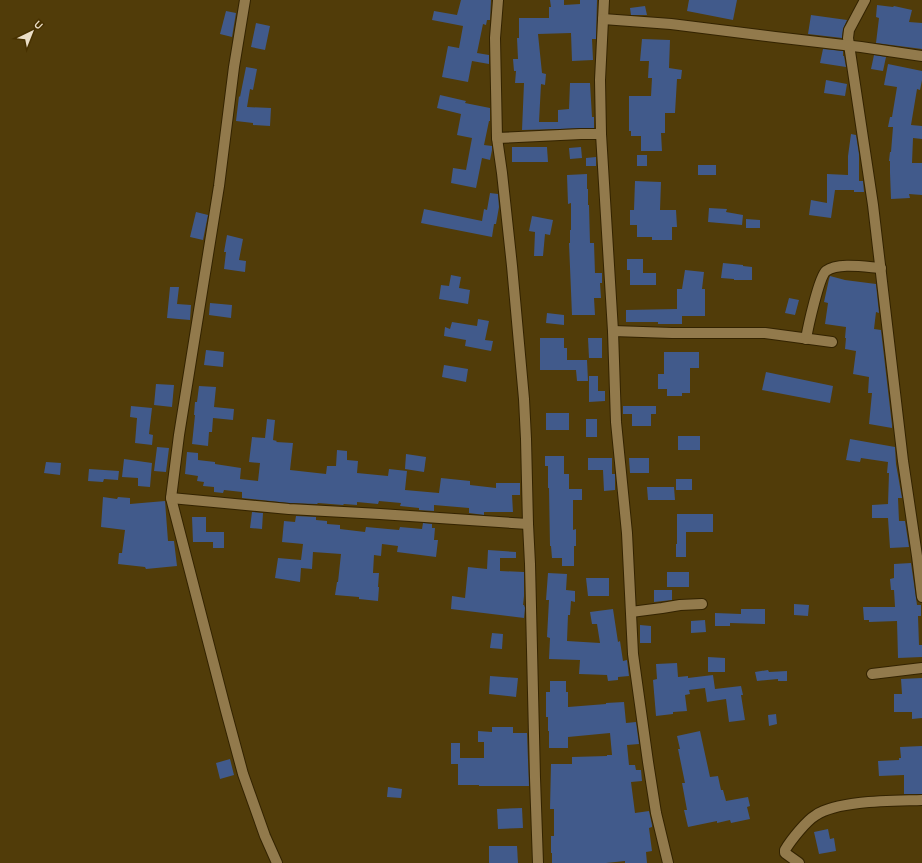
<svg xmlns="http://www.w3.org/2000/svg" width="922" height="863" font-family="Karla,sans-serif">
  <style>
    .building { fill: #415a8b }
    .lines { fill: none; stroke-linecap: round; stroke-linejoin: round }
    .minor-casing { stroke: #332300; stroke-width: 12 }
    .minor { stroke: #927a4c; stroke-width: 10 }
  </style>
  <rect width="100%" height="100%" fill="#513c09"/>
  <g class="building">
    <path d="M461,0H491L490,20H487L486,25L483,24L477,53L489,55V64L472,61L468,82L442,77L448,46L459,48L463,26L432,20L434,11L457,15Z"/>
    <path d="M550,0H564V5L580,4V0H597L596,39H592L593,60L572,61L571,33L538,34L542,73L546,74L545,85L541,84L539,122H558V110L569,109L570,83H590L592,117H594V128L522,130L524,83H515L516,71H514L513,59H518L517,38H519V18H549V7H551Z"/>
    <path d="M689,0H737L733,20L687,11Z"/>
    <path d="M877,5L893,7L894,6L912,10L909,22L922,23V49L876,43L879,18L876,17Z"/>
    <path d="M645,6L647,15H631L630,8Z"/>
    <path d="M226,11L236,13L232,37L220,34Z"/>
    <path d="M811,15L847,20L843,29L842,38L808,34Z"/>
    <path d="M256,23L270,26L265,50L251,47Z"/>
    <path d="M642,39L670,40L669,68L682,70L681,79H677L675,113H665V133H661L662,151H641V136H631V131H629V96H651L652,78H648L649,61H640Z"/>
    <path d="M823,49L843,51V56H844L846,67L820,63Z"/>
    <path d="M874,55L886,57L883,71L871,69Z"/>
    <path d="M888,64L922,71V80L920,90L917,89L911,125L922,126V139L913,138L912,163H922V195L909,194L910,198L891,199L890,173V161H889L890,152H891L893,127H888L890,117H892L897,87L884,85Z"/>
    <path d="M246,67L257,69L253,90L250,89L247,107L271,108L270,126L253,125V123L236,121L239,96L240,97Z"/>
    <path d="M826,80L847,84L845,96L824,93Z"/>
    <path d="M440,95L466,101L465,103L490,108V121H489L484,145L492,146V150L490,160L482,158L476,188L451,183L453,168L466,170L472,138L457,135L461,114L437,108Z"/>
    <path d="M851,134L856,135L859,154V181H863L864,192H854V190H835L831,218L809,215L811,200L827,203V174L848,175V156Z"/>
    <path d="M512,147H547L548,162H512Z"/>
    <path d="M581,147L582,158L570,159L569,148Z"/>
    <rect x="637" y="155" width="10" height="11"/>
    <path d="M596,157V166H586V158Z"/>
    <rect x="698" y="165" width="18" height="10"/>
    <path d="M587,174V189H588V205H589L590,243H594L595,273H602V283H600L601,298H594L595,315H572L569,243H570V230H571V203L568,204L567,175Z"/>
    <path d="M635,181L661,182L660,210H676L677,227H672V240H652V237H637V225H630V210H634Z"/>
    <path d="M490,193L498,194L499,207L496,224H494L492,237L421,223L424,209L482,221L484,209L487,210Z"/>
    <path d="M709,208L727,209L726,212L743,215L742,225L708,222Z"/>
    <path d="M196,212L208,215L203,240L190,237Z"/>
    <path d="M532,216L553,220L550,235L545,234L543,256H534L535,232L529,231Z"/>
    <path d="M746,219L760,220V228H746Z"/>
    <path d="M227,235L243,239L239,260L246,261L245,272L224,269L226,252H224Z"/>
    <path d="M627,259H643V273H656V285H630V270H627Z"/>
    <path d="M723,263L743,265V266L752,267V280H734V279L721,278Z"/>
    <path d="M685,270L704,272L702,289H705V316H682V324H658V322H626V310L677,309V289H682Z"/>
    <path d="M451,275L461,277L459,288L470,290L468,304L439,299L441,285L449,286Z"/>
    <path d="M830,276L845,280L876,284L879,313L876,312L874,329L881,330L892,425V428L869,424L872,393H868L869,377L853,374L856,351L845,349L846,338H845L846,327L825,324L828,303L824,302L829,279Z"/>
    <path d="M170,287H179L177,304L191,305L190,320L167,318Z"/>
    <path d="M789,298L799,300L795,315L785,313Z"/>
    <path d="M210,303L232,305L231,318L209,315Z"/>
    <path d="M547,313L564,315V325L546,323Z"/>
    <path d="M478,319L489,321L485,340L493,341L491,351L465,346L466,340L444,336L445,327L450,329L452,322L477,326Z"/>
    <path d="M540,338H564V348H567V360H587L588,381H577L576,370H540Z"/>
    <path d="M588,338H602V358H589Z"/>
    <path d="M206,350L224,352L223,367L204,365Z"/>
    <path d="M664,352H699V368H690V393H682V396H667V389H658V374H664Z"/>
    <path d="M444,365L468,369L466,382L442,377Z"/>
    <path d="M766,372L833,386L830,403L762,390Z"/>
    <path d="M589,376H598V391H605V401L589,402Z"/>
    <path d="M156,384L174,385L172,407L154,405Z"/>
    <path d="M199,386L216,387L214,407L234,409L233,420L213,418L212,432H209L208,446L192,444L195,415H194L195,402H197Z"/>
    <path d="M131,406L152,408L149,434L153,435L152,445L135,443L137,418L130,417Z"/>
    <path d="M623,406H656V414H651V426H632V414H623Z"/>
    <rect x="546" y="413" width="23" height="17"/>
    <path d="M267,419L275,420L273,440L277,441L276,442L293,443L290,470L326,474L327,466H336L337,450L347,451V460L358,461L357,473L388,476L389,469L407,471L405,490L439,493L441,478L470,481V485L496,488V483H520V495H512L513,512H484V515L469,513V508L434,505V511L419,510V508L400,506L401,503L379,501L378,504L357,502V505L344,504L343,505L318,503L317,504L289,503L242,498V492L224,490L223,493L214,492V487L203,486L204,482L197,481L198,476L185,474L187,452L198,453V460L215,462V464L241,468L240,479L258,481L260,463L249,462L252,437L265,438Z"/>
    <rect x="586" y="419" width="11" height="18"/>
    <rect x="678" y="436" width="22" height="14"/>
    <path d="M850,439L895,447L896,464L902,498H898L899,521H905L909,547L890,548L888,518H872V505L888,504L889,473H887L888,462L861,458L860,462L846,460Z"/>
    <path d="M157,447L169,448L166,472L154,471Z"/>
    <path d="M406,454L426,457L424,472L405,469Z"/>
    <path d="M545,456H564V474H569V489H582V500H573V530L576,529V546H574V566H562V558H552L551,546H550L549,488H548V466H545Z"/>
    <path d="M588,458H612V474H615V490L604,491L603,470H588Z"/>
    <path d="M629,458H649V473H630Z"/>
    <path d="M124,459L152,463L150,487L138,486V478L122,477Z"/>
    <path d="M46,462L61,463L60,475L44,473Z"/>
    <path d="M89,469L119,471L118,480L104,479L103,482L88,481Z"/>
    <rect x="676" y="479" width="16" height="11"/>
    <path d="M647,487H674L675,500H648Z"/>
    <path d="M103,497L117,499L118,497L130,498V504L165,501L168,541H174L177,566L146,569L145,567L118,564L119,553H122L125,530L101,527Z"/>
    <path d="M252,512L263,513L262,529L250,528Z"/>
    <path d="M677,514H713V532H686V557H676V544H677Z"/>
    <path d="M296,516L316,517V520L327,521V524L340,525V529L365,532L366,527L399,530L400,527L422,529L423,523L432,524V528H435L434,540H438L436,557L397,552L398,546L382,544L381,556L374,555L373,573H379L378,587H379L378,601L359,599V597L335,595L337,582H338L341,554L313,552L312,569L301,568L300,582L275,578L278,558L301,560L303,544L282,542L284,521L295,522Z"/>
    <path d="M192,517H206V532H224V548H213V542H193Z"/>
    <path d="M488,550L516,552V558H500V571L524,572V596L523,605H524L525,608L524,618L451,609L452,596L465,598L468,567L487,569Z"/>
    <path d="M911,563L917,605H921V616H918L919,645H922V657L898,658L897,621L869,622V620H864L863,607H895L894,590H891L890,579L894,578V564Z"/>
    <rect x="667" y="572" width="22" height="15"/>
    <path d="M548,573L567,574L566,590L575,591V602L571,601L570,615H568L567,641L600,643L597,624H592L590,612L613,609L618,642L620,641L623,661L627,660L629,676L618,677V680L608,681L607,675L579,674L580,660L549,659L550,638L547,637L549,600H546Z"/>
    <path d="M586,578H609V596H588Z"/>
    <path d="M654,590H672V600L654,602Z"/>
    <path d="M794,604L809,605L808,616L794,615Z"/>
    <path d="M741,609H765V624L730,623V626H715V613L741,614Z"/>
    <path d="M705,620L706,632L691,633V621Z"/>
    <path d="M640,625L651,626V643H640Z"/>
    <path d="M492,633L503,634L502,649L490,648Z"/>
    <path d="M708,657L725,658V672H708Z"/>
    <path d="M677,663L678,677L688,676V678L713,675L715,689L741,686L743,695H741L745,720L729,722L726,699L707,702L705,688L689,690L690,694L685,695L687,711L673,712V714L656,716L653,680L657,679L656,664Z"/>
    <path d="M768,670L769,672L787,671V681H778V679L757,681L755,672Z"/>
    <path d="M490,676L518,678L516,697L489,694Z"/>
    <path d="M922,678V718L912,719V712H894V694H902L901,679Z"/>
    <path d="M550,681H566V692H568V707L606,704V703L624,702L626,723L636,722L639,744L627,745L629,765H635L636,770H641L642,781L631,782L635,813L649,811L652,825V827L649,828L652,851L646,852L647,863H625V861L606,863H552V853H551V836H554V809H550L551,764H572V757L607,756V755H612L610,733L568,737V748H549V731H548V717H546V692H550Z"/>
    <path d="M776,714L777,724L769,726L768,715Z"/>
    <path d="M492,727H513V733H527L529,786H479V785H458V764H451V743H460V758H484V742H478V731L492,732Z"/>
    <path d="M700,731L710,777L718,776L721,790H723L726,801L748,797L750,806L747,807L750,819L731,823L730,820L717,823V821L688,827L684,810H687L682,783H685L678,749H680L677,736Z"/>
    <path d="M922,746V794H904V775L879,776L878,761L899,760V758H901L900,747Z"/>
    <path d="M230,759L234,775L220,779L216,763Z"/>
    <path d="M388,787L402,789L401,798L387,797Z"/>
    <path d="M522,808L523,828L498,829L497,809Z"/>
    <path d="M828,829L830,839L834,838L836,851L819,854L814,832Z"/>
    <path d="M489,846H517L518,863H489Z"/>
  </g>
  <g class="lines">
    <g class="minor-casing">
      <g id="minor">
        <path d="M245,0L234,67L219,186L179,435L171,498L226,711L243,774L265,836L277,863"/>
        <path d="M498,0L495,38L497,138L502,173L512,266L524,399L526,439L528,524L530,564L535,778L538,863"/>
        <path d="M604,0L600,80L601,134L613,331L616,422L627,533L633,654L648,762L656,813L668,863"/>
        <path d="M865,0L849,30L848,38L873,205L903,461L917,556L922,597"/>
        <path d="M603,19L671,24L775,37L861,47L922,56"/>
        <path d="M497,138L581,134H601"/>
        <path d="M613,331L672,333H765L832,342"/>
        <path d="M806,339C808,327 819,277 826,271C838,262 866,267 881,268"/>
        <path d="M171,498L289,509L380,514L528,524"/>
        <path d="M631,612L662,608L680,605L702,604"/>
        <path d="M872,674L922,668"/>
        <path d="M799,863L785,853V850C791,840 806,821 816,815C839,800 894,801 922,800"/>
      </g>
    </g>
    <use href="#minor" class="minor"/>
  </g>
  <g transform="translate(32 32) rotate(43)" stroke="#473100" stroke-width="3" paint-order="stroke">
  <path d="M0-3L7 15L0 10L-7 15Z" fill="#ecdfc7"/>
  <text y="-6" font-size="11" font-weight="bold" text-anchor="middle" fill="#ecdfc7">U</text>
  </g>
</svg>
